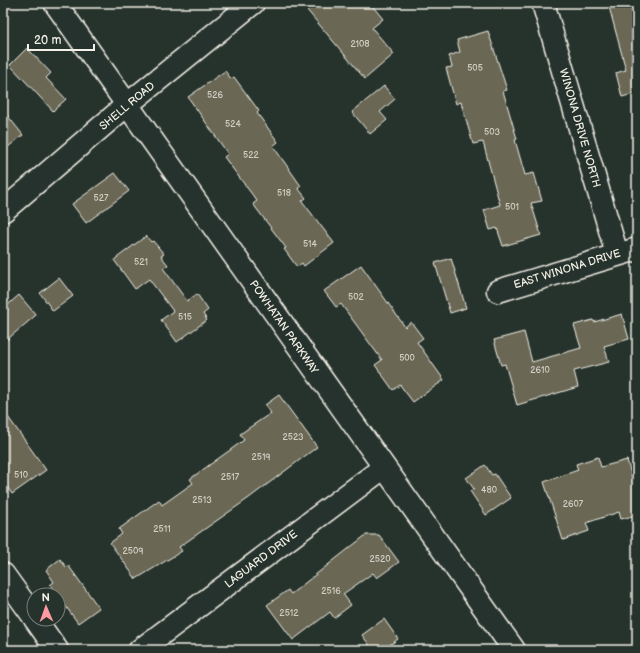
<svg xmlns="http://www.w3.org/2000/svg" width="640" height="653" font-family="'Balsamiq Sans',sans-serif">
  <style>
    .building { fill: #6b6754; stroke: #f4f1e8 }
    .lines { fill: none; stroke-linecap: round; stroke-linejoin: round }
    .minor-casing { stroke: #f4f1e8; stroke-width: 25 }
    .tertiary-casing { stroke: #f4f1e8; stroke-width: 25 }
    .secondary-casing { stroke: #f4f1e8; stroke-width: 25 }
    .minor { stroke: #26332d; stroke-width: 22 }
    .tertiary { stroke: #26332d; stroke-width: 22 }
    .secondary { stroke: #26332d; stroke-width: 22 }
    .labels { text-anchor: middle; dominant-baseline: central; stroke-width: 3; stroke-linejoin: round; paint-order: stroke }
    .number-label { font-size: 9px; fill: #d2cec3 }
    .street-label { font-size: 11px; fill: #f4f1e8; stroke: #26332d }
  </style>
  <rect width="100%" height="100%" fill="#26332d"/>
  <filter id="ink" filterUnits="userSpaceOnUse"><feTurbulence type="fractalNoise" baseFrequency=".025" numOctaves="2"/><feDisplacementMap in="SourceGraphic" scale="8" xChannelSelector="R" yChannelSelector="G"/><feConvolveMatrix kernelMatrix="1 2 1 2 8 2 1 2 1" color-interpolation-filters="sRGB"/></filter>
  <g filter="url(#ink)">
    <g class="building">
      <path d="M301,3H370L383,19L372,28L394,54L365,79Z"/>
      <path d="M608,3H637V93L622,97L616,73L626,70Z"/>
      <path d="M488,31L507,90L503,91L517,139L515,140L525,175L534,173L542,201L531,203L541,235L503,246L497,228L490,230L484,210L500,205L483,142L473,144L461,102L456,104L446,68L452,67L449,56L460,52L457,40Z"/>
      <path d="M27,48L51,73L46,78L66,99L53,111L10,65Z"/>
      <path d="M225,71L231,79L234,77L259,111L257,113L278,142L273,146L301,186L298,188L306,198L302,201L334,243L304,266L302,263L297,267L284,249L286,248L253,204L257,201L224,157L228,154L188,97Z"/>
      <path d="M384,86L395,99L380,112L387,120L370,134L352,112Z"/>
      <path d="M3,110L23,135L3,151Z"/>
      <path d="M115,173L129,191L86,223L72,204Z"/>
      <path d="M146,236L151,242L153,241L164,254L161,256L168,265L163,268L187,301L197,294L208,310L203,314L207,320L177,342L161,320L173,311L149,279L135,289L114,260Z"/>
      <path d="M451,258L466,308L450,313L435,263Z"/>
      <path d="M361,265L405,327L411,322L423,338L417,342L444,380L413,402L400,385L393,390L375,365L382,360L341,304L336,307L324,291Z"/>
      <path d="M59,278L73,296L53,311L40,293Z"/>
      <path d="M19,295L36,315L3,343V309Z"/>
      <path d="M622,314L629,339L604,346L609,362L574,371L578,387L517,405L505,364L501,365L494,340L524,332L532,362L581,348L574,325L593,320L594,322Z"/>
      <path d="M279,395L317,447L249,498L179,547L182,551L136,579L110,543L122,534L119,529L159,500L162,505L193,483L190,479L244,440L240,434L271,413L265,405Z"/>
      <path d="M3,410L46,470L12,494L3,481Z"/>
      <path d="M598,457L601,467L627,460L637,495V515L621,519L619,512L586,523L589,531L563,540L544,482L578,470L576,464Z"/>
      <path d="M485,465L492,475L495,474L511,498L486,515L470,491L474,489L466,478Z"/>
      <path d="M366,535H379L399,562L377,578L373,573L343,594L351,605L334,618L330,612L293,640L267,605L288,590L291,594Z"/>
      <path d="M60,559L66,567L68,565L99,608L78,623L50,585L54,582L46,570Z"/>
      <path d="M384,619L398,639L383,650H373L362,635Z"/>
    </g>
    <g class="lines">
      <g class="minor-casing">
        <g id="minor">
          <path d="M543,3L617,254"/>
          <path d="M498,291L637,249"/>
          <path d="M3,574L34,617"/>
          <path d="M35,619L57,650"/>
          <path d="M140,650L383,468"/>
        </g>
      </g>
      <g class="tertiary-casing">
        <path id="tertiary" d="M3,211L128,104L253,3"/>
      </g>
      <g class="secondary-casing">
        <path id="secondary" d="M55,3L514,650"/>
      </g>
      <use href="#minor" class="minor"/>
      <use href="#tertiary" class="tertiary"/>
      <use href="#secondary" class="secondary"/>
    </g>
  </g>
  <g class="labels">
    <g class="number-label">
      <text x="360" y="44">2108</text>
      <text x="475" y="68">505</text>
      <text x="215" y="95">526</text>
      <text x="233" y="124">524</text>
      <text x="492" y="132">503</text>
      <text x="251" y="155">522</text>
      <text x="284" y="193">518</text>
      <text x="101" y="198">527</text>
      <text x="512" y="207">501</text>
      <text x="310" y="244">514</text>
      <text x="141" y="262">521</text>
      <text x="356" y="297">502</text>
      <text x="185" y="317">515</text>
      <text x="407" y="358">500</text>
      <text x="540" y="370">2610</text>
      <text x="293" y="437">2523</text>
      <text x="261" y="457">2519</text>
      <text x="21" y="475">510</text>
      <text x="230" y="477">2517</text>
      <text x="489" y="490">480</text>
      <text x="202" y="500">2513</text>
      <text x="573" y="504">2607</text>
      <text x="162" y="529">2511</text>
      <text x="133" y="551">2509</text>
      <text x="380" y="559">2520</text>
      <text x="331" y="591">2516</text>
      <text x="289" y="613">2512</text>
    </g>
    <g class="street-label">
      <text transform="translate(127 106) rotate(-40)">SHELL ROAD</text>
      <text transform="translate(580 128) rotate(74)">WINONA DRIVE NORTH</text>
      <text transform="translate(567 269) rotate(-17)">EAST WINONA DRIVE</text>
      <text transform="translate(284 327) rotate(55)">POWHATAN PARKWAY</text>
      <text transform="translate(261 559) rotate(-37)">LAGUARD DRIVE</text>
    </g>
  </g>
  <rect width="640" height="653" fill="none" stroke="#26332d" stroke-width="16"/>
  <rect x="8" y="8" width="624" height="637" fill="none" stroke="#f4f1e8" stroke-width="1.5" filter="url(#ink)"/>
  <g transform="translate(46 607) rotate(358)"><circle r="19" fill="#26332d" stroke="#787f78"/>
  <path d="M0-3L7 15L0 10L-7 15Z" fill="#ff9aa2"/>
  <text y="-6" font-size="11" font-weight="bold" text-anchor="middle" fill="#f4f1e8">N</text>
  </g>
  <path d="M28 44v6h66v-6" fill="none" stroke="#f4f1e8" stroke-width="2"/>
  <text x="34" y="44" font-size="12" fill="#f4f1e8" stroke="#26332d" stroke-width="3" paint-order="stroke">20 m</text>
</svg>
